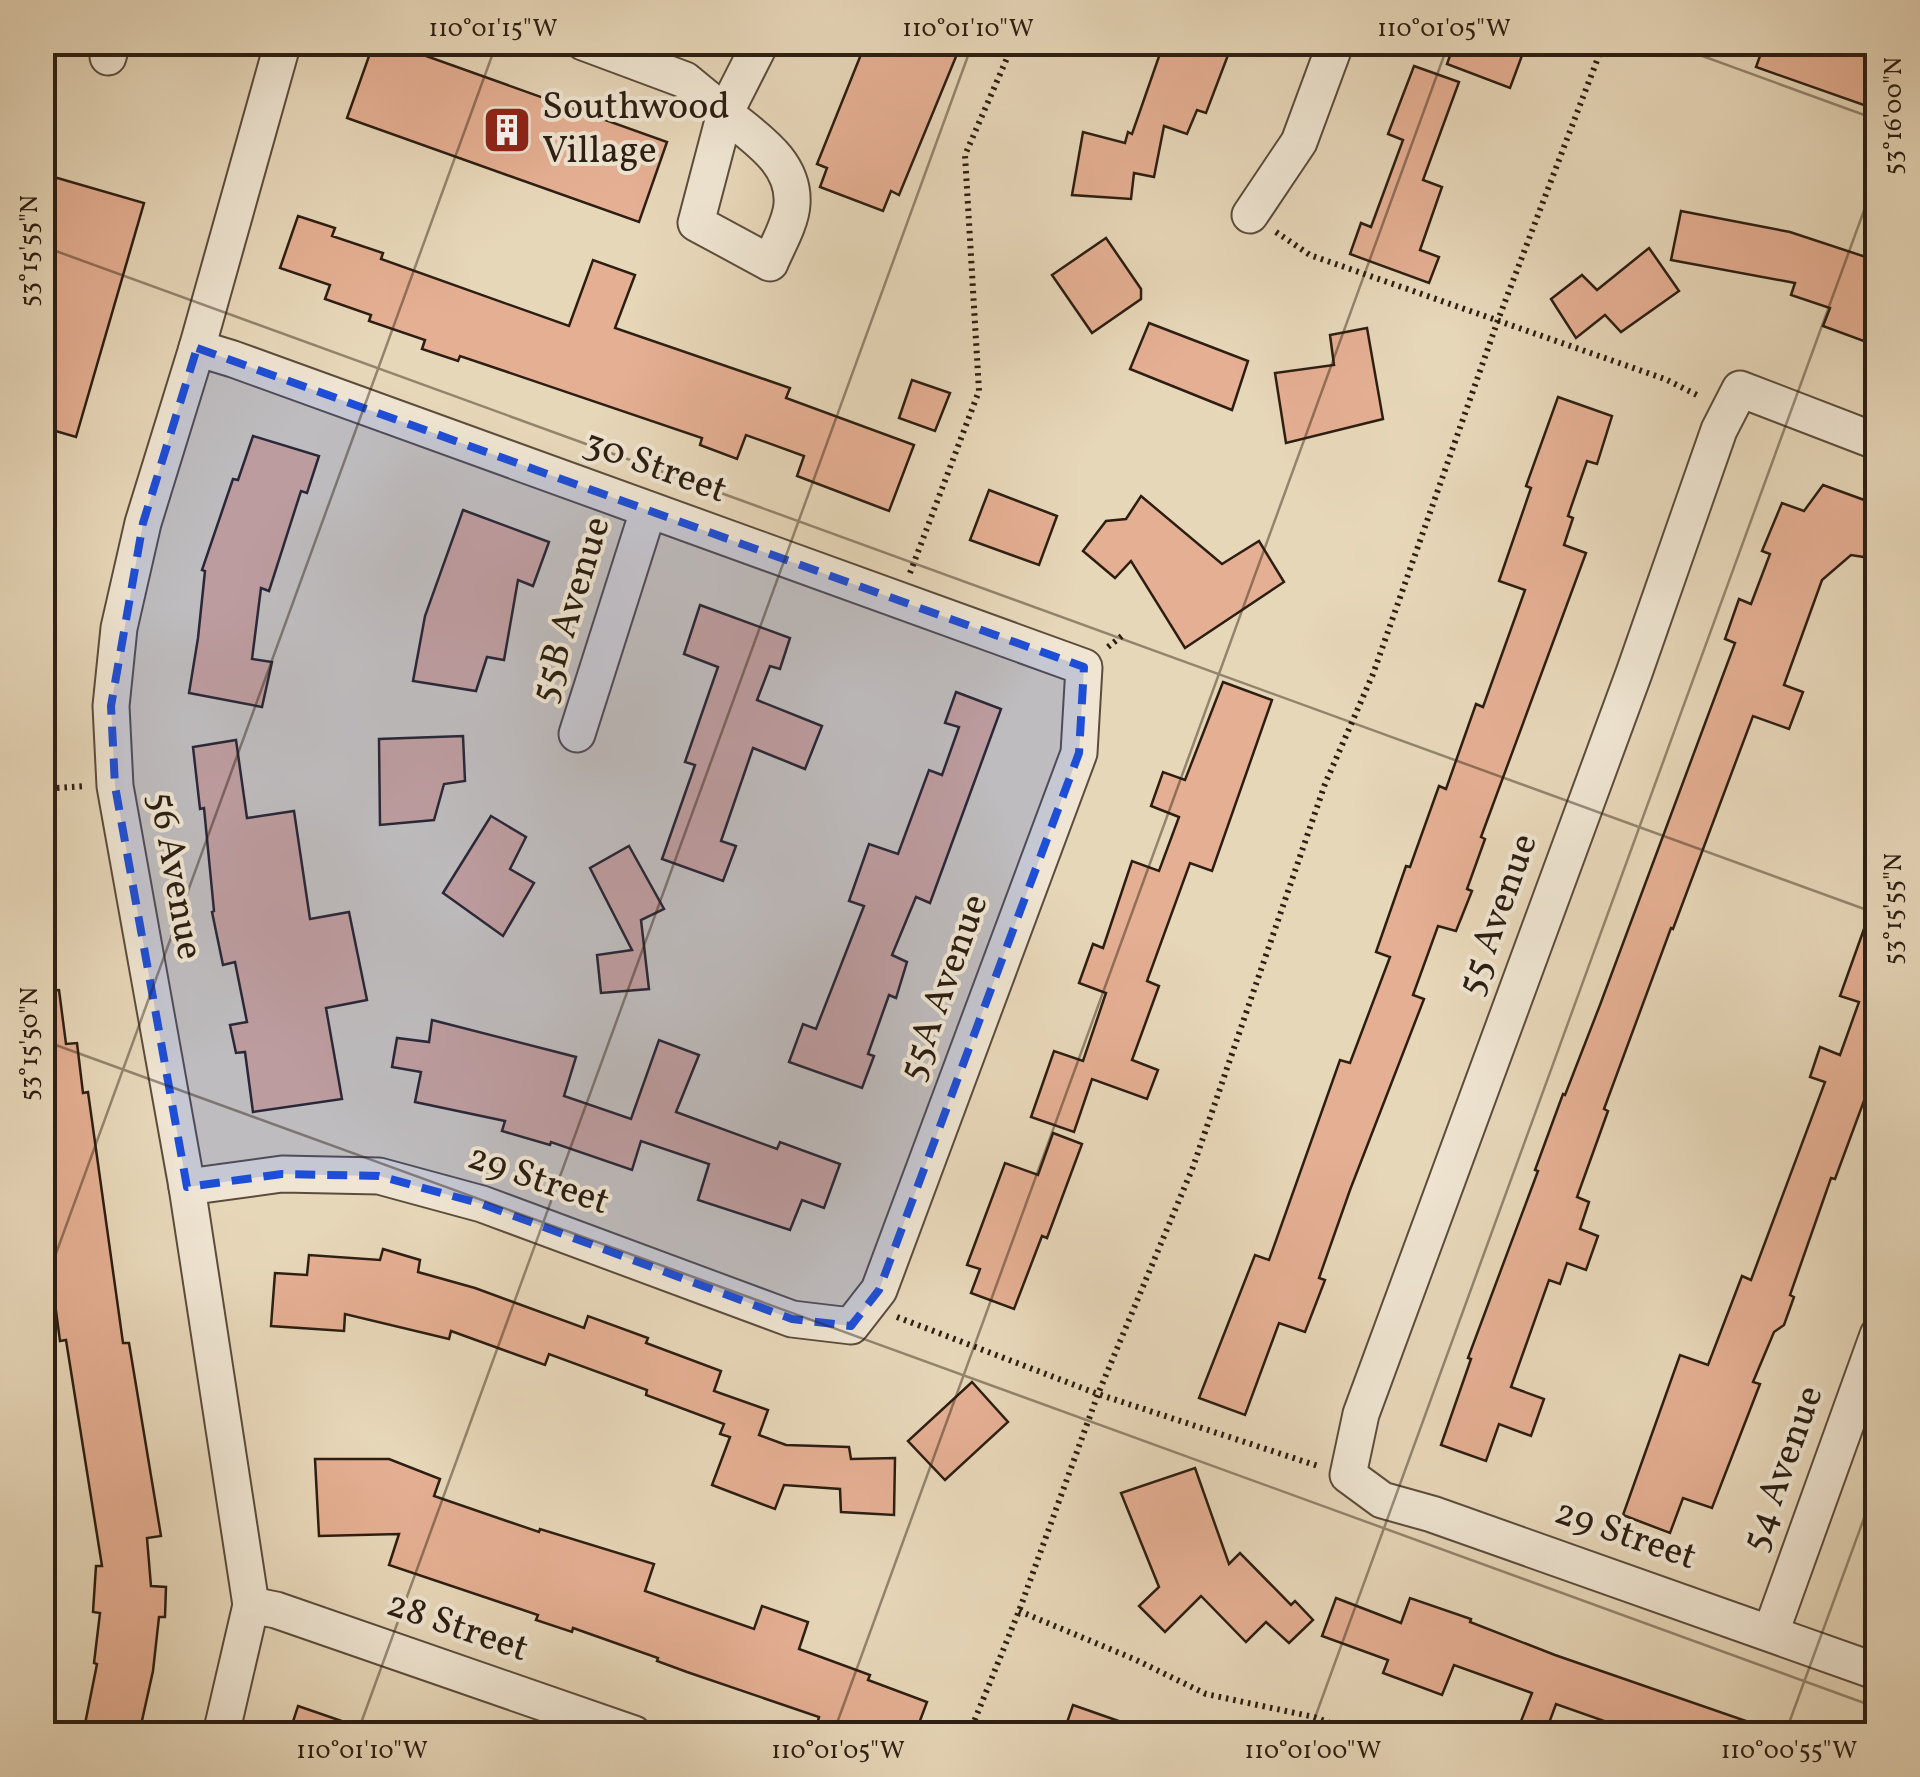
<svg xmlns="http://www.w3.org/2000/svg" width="1920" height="1777" font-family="Vollkorn,serif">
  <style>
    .building { fill: #e5af93; stroke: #2c1e12; stroke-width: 2.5 }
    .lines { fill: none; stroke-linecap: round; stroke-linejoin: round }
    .minor-casing { stroke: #5b4c3c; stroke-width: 39 }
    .path { stroke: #2c1e12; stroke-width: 6; stroke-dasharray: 2.5 5; stroke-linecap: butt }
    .minor { stroke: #efe5d2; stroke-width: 35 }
    .marked { fill: #1d4ed8; fill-opacity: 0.2; stroke: #1d4ed8; stroke-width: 8; stroke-dasharray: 20 12; stroke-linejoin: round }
    .ticks { fill: none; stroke: #2c1e12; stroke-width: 2.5; stroke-opacity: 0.45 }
    .labels { text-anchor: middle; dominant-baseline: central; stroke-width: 8; stroke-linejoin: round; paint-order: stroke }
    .poi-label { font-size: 38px; fill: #2c1e12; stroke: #efe5d2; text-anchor: start }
    .street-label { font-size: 38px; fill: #2c1e12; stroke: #efe5d2 }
    .neatline { fill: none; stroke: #2c1e12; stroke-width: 4 }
    .ticks-label { font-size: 25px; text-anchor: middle; fill: #2c1e12 }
  </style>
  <rect width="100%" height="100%" fill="#e7d7b9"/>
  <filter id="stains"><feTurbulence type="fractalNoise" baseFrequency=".002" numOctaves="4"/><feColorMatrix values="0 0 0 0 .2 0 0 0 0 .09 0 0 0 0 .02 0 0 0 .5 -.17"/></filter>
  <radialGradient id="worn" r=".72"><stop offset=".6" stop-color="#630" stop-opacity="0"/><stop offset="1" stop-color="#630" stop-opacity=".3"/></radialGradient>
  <g class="building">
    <path d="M374,42H387L667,142L639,222L347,118Z"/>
    <path d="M866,42H962L899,195L891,191L883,211L820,187L827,168L817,164Z"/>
    <path d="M1164,42H1233L1206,113L1197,110L1187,134L1164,126L1154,177L1134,173L1131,199L1072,195L1083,132L1125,143L1128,132L1132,134Z"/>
    <path d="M1455,42H1527L1510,88L1447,64Z"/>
    <path d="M1765,42H1834L1878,58V110L1756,67Z"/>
    <path d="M1414,66L1459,82L1423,180L1442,187L1420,250L1439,257L1429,283L1350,254L1361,223L1371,227L1403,140L1388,134Z"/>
    <path d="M47,175L144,203L76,437L42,427V190Z"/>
    <path d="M1681,211L1790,232L1878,261V319L1869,343L1823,326L1830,308L1791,295L1795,283L1671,260Z"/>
    <path d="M298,216L335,228L332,236L383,253L381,259L569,326L593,260L635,275L615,328L790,388L786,398L914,445L889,511L797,476L804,456L746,435L737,459L700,445L702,438L460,356L458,361L422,349L425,340L369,321L371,315L325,299L330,285L280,268Z"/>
    <path d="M1106,238L1141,289V299L1092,333L1052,275Z"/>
    <path d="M1649,248L1679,291L1621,332L1605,315L1576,338L1551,299L1582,275L1597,290Z"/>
    <path d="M1149,323L1248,361L1232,410L1130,369Z"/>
    <path d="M1367,328L1383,419L1286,443L1275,373L1334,365L1330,335Z"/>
    <path d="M912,380L950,393L935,431L899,418Z"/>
    <path d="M1558,397L1612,416L1597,464L1587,461L1568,516L1573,518L1564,545L1586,553L1481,837L1485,839L1467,889L1472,891L1456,931L1438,926L1413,995L1424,999L1350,1190L1319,1278L1325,1280L1305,1332L1279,1323L1245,1415L1199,1398L1255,1255L1269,1260L1340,1060L1350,1063L1390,957L1376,952L1406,866L1410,867L1439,786L1446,789L1476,704L1483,707L1525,590L1499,581L1531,488L1526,486Z"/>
    <path d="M253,436L319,456L307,493L301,491L269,591L261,588L252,659L272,662L262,707L189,693L198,638L205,571L202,570L233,479L238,480Z"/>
    <path d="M1823,485L1878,505V519L1864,557L1851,555L1822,580L1784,685L1803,692L1789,729L1753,716L1673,929L1671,928L1604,1109L1608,1111L1577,1197L1589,1202L1580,1229L1598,1236L1586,1270L1567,1263L1560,1284L1549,1280L1511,1387L1544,1399L1531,1436L1499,1424L1486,1461L1441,1445L1471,1359L1468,1358L1538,1171L1535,1170L1563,1094L1565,1095L1600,1005L1735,643L1725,639L1739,599L1751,604L1770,554L1762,551L1782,503L1804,511Z"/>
    <path d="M989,490L1057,516L1039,565L970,540Z"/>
    <path d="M1141,496L1222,564L1259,541L1284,582L1185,648L1131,561L1115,578L1083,551L1106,521L1126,519Z"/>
    <path d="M463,510L549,542L533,586L518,580L504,660L487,657L476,691L413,681L425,616Z"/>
    <path d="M700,605L790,638L780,669L770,666L757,700L822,726L805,769L753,748L721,841L736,846L723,881L662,859L695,765L685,762L718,667L684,654Z"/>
    <path d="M1223,682L1272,700L1212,871L1190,863L1147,981L1159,986L1132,1060L1158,1070L1147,1099L1092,1079L1074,1132L1031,1117L1054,1051L1083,1061L1106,993L1079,983L1093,944L1103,948L1132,861L1159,871L1179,817L1151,806L1163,772L1185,780Z"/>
    <path d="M956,692L1001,709L930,903L916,897L892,955L907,962L896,998L889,995L868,1054L874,1056L862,1088L789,1062L803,1024L816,1029L864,906L849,901L869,844L898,854L929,770L942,775L959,727L945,723Z"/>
    <path d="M463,736L465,781L444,784L434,820L380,825L379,739Z"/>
    <path d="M236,740L247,818L294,811L310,919L349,912L367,1000L326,1008L342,1099L253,1112L245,1052L236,1053L230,1025L247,1022L235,962L223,965L212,912L214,911L204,808L200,809L193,747Z"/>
    <path d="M491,816L526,837L510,869L534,883L503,936L443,893Z"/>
    <path d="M629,846L664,909L641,920L649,989L601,993L597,955L632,950L590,868Z"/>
    <path d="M1874,901H1878V1063L1835,1179L1831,1178L1790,1295L1794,1297L1784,1325L1774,1332L1753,1382L1760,1384L1712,1508L1683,1498L1670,1533L1623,1515L1680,1355L1708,1365L1742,1276L1751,1280L1825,1082L1810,1077L1820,1047L1840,1055L1859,1002L1840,996Z"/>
    <path d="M59,990L66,1044L77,1043L83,1093L88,1092L123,1343H129L161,1536L147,1538L151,1586L166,1587L165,1617H159L153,1671L139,1734H83L97,1664L94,1663L100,1613L93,1612L96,1566H102L66,1340L60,1341L42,1206V991Z"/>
    <path d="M432,1020L576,1057L564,1096L631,1119L659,1040L699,1055L676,1112L777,1149L780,1142L840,1164L824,1208L802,1200L790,1230L698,1200L709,1164L641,1141L632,1170L551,1142L550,1145L502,1131L505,1121L415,1102L421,1072L392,1067L397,1038L429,1042Z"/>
    <path d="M1053,1133L1082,1144L1047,1238L1042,1236L1014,1309L971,1293L980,1269L967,1265L1005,1163L1038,1175Z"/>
    <path d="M383,1249L420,1260L418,1272L475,1288L584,1328L588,1316L648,1338L646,1343L721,1371L714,1391L768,1410L759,1435L786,1445L849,1447L851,1459L895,1458L894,1515L841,1512L840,1489L784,1485L775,1509L712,1485L730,1437L720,1434L724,1424L646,1395L647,1390L549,1354L545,1365L451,1331L449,1339L345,1314L344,1331L271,1326L275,1273L307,1275L309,1255L380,1260Z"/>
    <path d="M972,1382L1008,1422L945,1480L908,1441Z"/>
    <path d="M315,1459H389L440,1479L434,1496L539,1532L540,1529L654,1564L645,1591L754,1629L762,1606L808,1622L799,1649L870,1675L868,1680L927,1702L915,1734H846L817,1724L819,1717L687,1672L657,1661L658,1658L573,1628L572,1632L536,1620L538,1615L389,1565L399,1534L319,1536Z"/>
    <path d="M1195,1468L1229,1564L1240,1553L1291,1605L1295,1601L1313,1620L1289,1643L1266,1622L1246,1642L1201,1596L1165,1632L1139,1606L1159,1587L1121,1493Z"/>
    <path d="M1336,1598L1401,1623L1410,1598L1471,1619L1470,1622L1555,1655L1775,1731L1774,1734H1641L1556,1704L1545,1734H1516L1532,1693L1454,1665L1442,1695L1383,1673L1388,1660L1322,1636Z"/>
    <path d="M1073,1705L1147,1731V1734H1063Z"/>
    <path d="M298,1706L368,1730L367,1734H289Z"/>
  </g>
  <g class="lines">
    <g class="minor-casing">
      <g id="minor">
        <path d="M583,42L685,80L725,113L761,42"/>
        <path d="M108,57L112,42"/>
        <path d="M725,113C753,137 795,161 792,204C791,223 777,246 770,263L696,223Z"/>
        <path d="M1250,215L1299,142L1336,42"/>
        <path d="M1878,442L1740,389L1719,430L1634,673L1361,1414L1348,1475L1382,1500L1432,1514L1878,1672"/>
        <path d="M577,734L648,511"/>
        <path d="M187,1187L282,1174L379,1176L482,1204L792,1319L851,1326L879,1290L1079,753L1084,667L233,359L197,348"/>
        <path d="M251,1605L276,1610L634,1734"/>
        <path d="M1771,1632L1878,1335"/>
        <path d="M221,1734L251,1605L187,1187L115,786L111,706L119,628L143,523L197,348L283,42"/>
      </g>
    </g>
    <g class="path">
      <path d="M1276,232L1310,255L1665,379L1701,397"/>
      <path d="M910,573L979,391L965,155L1014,42"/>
      <path d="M1108,647L1123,635"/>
      <path d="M42,789L86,786"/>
      <path d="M897,1317L1098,1394L1318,1466"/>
      <path d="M1019,1611L1134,1659L1206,1694L1314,1717L1358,1734"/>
      <path d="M969,1734L1019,1611L1098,1394L1193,1167L1325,784L1373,674L1498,320L1604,42"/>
    </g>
    <use href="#minor" class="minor"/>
  </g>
  <path class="marked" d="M197,348L1084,667L1079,753L879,1290L851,1326L792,1319L482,1204L379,1176L282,1174L187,1187L115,786L111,706L143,523Z"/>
  <path class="ticks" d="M1664,42L1878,120M42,246L1878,914M42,1040L1878,1708M42,1292L497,42M357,1734L973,42M833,1734L1449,42M1309,1734L1878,172M1785,1734L1878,1480"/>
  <defs>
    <g id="building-square" transform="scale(2.5)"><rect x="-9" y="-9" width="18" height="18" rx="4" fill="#8f2418" stroke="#efe5d2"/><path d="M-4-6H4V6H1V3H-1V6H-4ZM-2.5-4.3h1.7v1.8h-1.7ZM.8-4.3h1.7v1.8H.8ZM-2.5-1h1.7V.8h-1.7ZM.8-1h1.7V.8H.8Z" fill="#fff"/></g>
  </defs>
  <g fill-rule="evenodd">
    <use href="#building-square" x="507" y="130"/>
  </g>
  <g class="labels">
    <g class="poi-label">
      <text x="542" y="108">Southwood<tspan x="542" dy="44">Village</tspan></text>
    </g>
    <g class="street-label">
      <text transform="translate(655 468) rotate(20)">30 Street</text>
      <text transform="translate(572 610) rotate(-73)">55B Avenue</text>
      <text transform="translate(174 876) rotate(80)">56 Avenue</text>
      <text transform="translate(1499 915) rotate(-70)">55 Avenue</text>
      <text transform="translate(945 988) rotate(-70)">55A Avenue</text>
      <text transform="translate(538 1181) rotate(19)">29 Street</text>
      <text transform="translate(1784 1469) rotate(-70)">54 Avenue</text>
      <text transform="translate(1625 1536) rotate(19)">29 Street</text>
      <text transform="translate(457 1628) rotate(19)">28 Street</text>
    </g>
  </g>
  <rect width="1920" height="1777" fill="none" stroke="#e7d7b9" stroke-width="110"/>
  <rect x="55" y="55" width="1810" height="1667" class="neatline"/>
  <g class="ticks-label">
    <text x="493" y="36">110°01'15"W</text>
    <text x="968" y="36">110°01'10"W</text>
    <text x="1444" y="36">110°01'05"W</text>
    <text transform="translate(1892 116) rotate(-90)" y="9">53°16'00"N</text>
    <text transform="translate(28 251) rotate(-90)" y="9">53°15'55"N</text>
    <text transform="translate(1892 909) rotate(-90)" y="9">53°15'55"N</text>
    <text transform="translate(28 1044) rotate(-90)" y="9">53°15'50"N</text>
    <text x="362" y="1758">110°01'10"W</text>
    <text x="838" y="1758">110°01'05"W</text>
    <text x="1313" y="1758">110°01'00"W</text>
    <text x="1789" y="1758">110°00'55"W</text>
  </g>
  <rect width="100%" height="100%" filter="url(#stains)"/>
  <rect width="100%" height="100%" fill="url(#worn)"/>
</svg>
